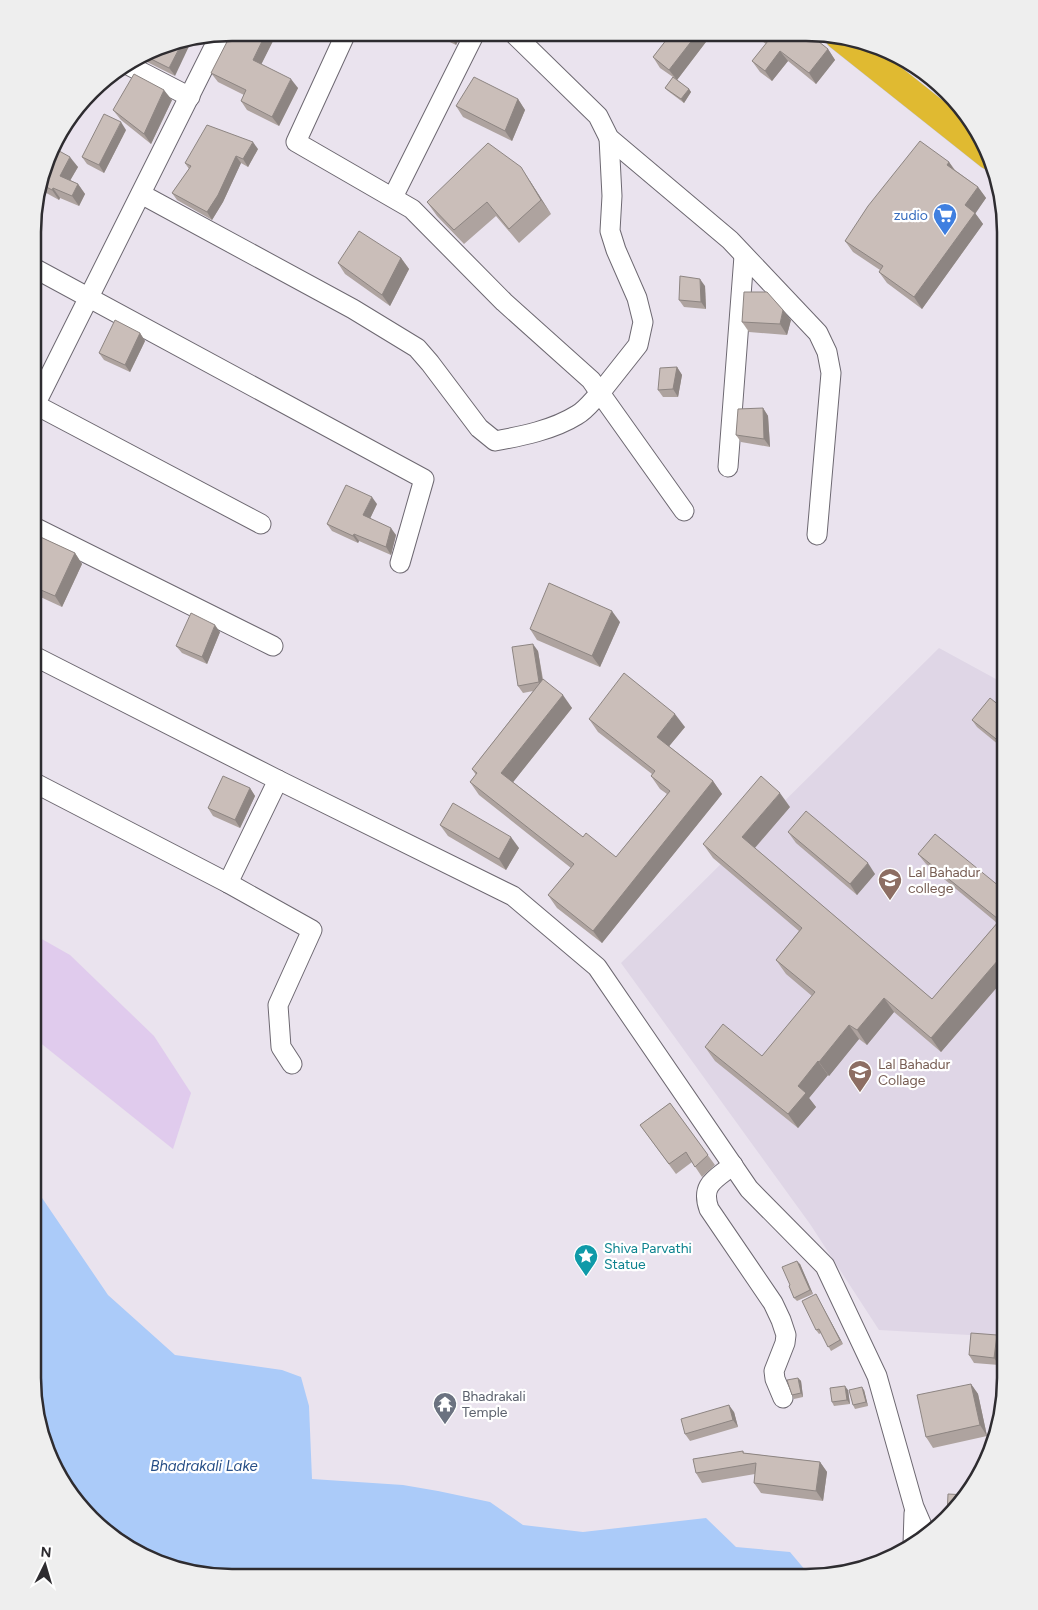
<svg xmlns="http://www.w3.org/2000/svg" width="1038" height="1610" font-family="Figtree,sans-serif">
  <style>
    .built { fill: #dfd6e6 }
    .green { fill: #e0cbed }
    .water { fill: #abcbf9 }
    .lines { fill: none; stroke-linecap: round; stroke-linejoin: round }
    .minor-casing { stroke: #6d6871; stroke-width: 21 }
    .highway-casing { stroke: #c4c4c5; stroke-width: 29 }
    .minor { stroke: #fff; stroke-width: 19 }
    .highway { stroke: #e0ba31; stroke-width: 28 }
    .wall { fill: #aea39f }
    .shaded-wall { fill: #8d8582 }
    .building { fill: #cabeb9; stroke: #8d8582 }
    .labels { text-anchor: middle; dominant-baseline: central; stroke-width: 4.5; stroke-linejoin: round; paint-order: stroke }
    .shop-label { font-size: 14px; fill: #366cbe; stroke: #fff; text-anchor: end }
    .education-label { font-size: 14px; fill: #785e54; stroke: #fff; text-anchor: start }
    .culture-label { font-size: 14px; fill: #0d838f; stroke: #fff; text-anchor: start }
    .worship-label { font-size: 14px; fill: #5b616d; stroke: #fff; text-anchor: start }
    .water-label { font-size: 15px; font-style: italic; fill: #264e86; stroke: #fff }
    .rim { fill: none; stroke: #2e2c30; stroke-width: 2.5 }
  </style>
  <rect width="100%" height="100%" fill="#eae3ee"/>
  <path class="built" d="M939,648L1005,684V1337L879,1330L810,1224L621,963Z"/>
  <path class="green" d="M33,934L70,955L154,1036L191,1093L173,1149L33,1037Z"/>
  <path class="water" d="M33,1188L38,1192L108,1295L175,1355L282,1370L301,1377L309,1406L312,1479L403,1485L438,1491L490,1502L523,1525L583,1532L706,1518L736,1547L790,1552L811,1577L207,1576L156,1562L111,1536L74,1500L48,1454L33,1378Z"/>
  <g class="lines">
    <g class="minor-casing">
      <g id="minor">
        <path d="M346,33L296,142L412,209L504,302L591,380L600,393L638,345L643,322L637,298L616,250L610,231L612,196L609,138"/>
        <path d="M513,33L598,116L609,138L730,240L818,333L827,352L831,373L817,535"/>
        <path d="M128,65L190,97"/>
        <path d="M141,194L353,309L417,348L430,363L479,428L495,441C522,436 553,430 577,415C586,410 593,400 600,393L684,511"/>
        <path d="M393,197L475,33"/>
        <path d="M34,268L424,479L400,563"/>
        <path d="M34,404L261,524"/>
        <path d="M34,407L220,35"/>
        <path d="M728,467L744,256"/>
        <path d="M34,527L273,646"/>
        <path d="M34,656L278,780L513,896L597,967L749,1189L825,1266L877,1376L914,1507L927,1537"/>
        <path d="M33,782L228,883L312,930L278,1005L281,1047L292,1064"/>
        <path d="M228,883L278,780"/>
        <path d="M733,1165C716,1179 700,1184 709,1209L773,1303L781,1320L786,1335L785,1343L774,1371L775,1379L783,1398"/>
        <path d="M913,1545L914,1513"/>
      </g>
    </g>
    <g class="highway-casing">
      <path id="highway" d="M839,36L990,156"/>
    </g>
    <use href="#minor" class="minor"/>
    <use href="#highway" class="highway"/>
  </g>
  <g class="wall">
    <path d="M431,33H462L456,45Z"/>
    <path d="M654,34H712L677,80L689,89L691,92L684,103L668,91L665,88L673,77L660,68L653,57L665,42Z"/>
    <path d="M753,34H809L828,49L835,60L816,84L788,61L772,81L760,72L752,61L766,44Z"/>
    <path d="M274,39L261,64L298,88L279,126L247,110L241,101L244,95L218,82L211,73Z"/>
    <path d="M156,48L175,76L139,58Z"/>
    <path d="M518,99L525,110L512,141L463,117L456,106Z"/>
    <path d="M172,100L151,144L121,120L113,110Z"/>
    <path d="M126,130L104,173L87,164L82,157Z"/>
    <path d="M52,147L78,167L70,180L78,184L85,194L79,206L60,198L59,200L39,189Z"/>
    <path d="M258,149L248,167L241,163L223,202L212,220L177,200L172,193L189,169L185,163Z"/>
    <path d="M949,162L955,170L978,187L986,198L975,213L983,224L922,309L887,283L879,272L880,270L853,252L845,241Z"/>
    <path d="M530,181L551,214L519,243L496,216L464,244L437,216L427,202Z"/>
    <path d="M401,258L409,269L390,306L345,274L338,263Z"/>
    <path d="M705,286L706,309L684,307L679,300Z"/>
    <path d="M791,320L787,335L749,332L742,322Z"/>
    <path d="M140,333L145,341L130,372L104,360L99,353Z"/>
    <path d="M677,367L682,375L678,397H663L658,390Z"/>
    <path d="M763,408L768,416L770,447L741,442L736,435Z"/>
    <path d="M377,504L370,518L396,535L391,555L359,541L358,543L332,531L327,524Z"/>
    <path d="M34,534L75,553L82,564L62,607L34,594Z"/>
    <path d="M620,622L600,667L537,640L530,629Z"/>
    <path d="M220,632L207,664L182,653L176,646Z"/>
    <path d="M538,651L543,679L572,708L513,782L583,837L616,857L667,794L660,789L651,776L652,774L598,732L589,719L685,727L669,746L713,781L722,794L602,943L557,908L548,895L571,868L479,795L470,782L476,775L472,769L533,691L523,693L518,686Z"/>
    <path d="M1005,710V750L977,727L972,720Z"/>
    <path d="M250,788L255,796L240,828L213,816L208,808Z"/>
    <path d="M790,807L755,848L932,999L997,923L926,864L918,854L1005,891V978L941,1052L894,1012L867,1045L859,1039L829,1076L828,1075L809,1098L816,1107L798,1128L715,1061L705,1047L762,1056L812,996L786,974L776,960L799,931L713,858L703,844Z"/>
    <path d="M440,825L519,848L506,870L448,836Z"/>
    <path d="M788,832L875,874L857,895L796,843Z"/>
    <path d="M670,1103L715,1165L702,1177L692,1162L676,1174L640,1125Z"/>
    <path d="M800,1264L813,1294L797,1301L794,1298L790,1285Z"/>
    <path d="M818,1298L843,1344L831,1351L821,1333L819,1334L816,1330Z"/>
    <path d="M997,1335L1002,1343L999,1365L974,1363L969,1355Z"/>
    <path d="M798,1378L801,1381L803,1397L794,1399L792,1395Z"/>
    <path d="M971,1384L978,1394L987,1436L933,1448L926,1437Z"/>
    <path d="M848,1390L850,1404L834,1406L832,1402Z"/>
    <path d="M864,1390L868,1406L855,1409L853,1405Z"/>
    <path d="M734,1412L738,1427L690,1441L685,1434Z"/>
    <path d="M743,1451L744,1453L820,1462L827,1472L823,1501L761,1493L754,1483L755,1474L702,1483L696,1473Z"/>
  </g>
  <g class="shaded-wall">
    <path d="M266,33H269L274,39L259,69L253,60Z"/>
    <path d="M450,33H462L456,45L449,34Z"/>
    <path d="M697,34H712L677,80L669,70Z"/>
    <path d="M192,40L175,76L169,68L182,43Z"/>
    <path d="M828,49L835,60L816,84L809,73Z"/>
    <path d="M780,51L788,61L772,81L765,71Z"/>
    <path d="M291,79L298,88L279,126L272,117Z"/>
    <path d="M689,89L691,92L684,103L681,99Z"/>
    <path d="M164,90L172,100L151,144L144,134Z"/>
    <path d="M518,99L525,110L512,141L505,131Z"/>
    <path d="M121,122L126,130L104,173L99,165Z"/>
    <path d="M253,142L258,149L248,167L243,159Z"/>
    <path d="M236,156L241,163L223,202L212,220L207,212Z"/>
    <path d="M70,157L78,167L67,186L60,176Z"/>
    <path d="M949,162L957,174L947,165Z"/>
    <path d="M521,167L530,181L551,214L541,200Z"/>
    <path d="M78,184L85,194L79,206L72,196Z"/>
    <path d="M978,187L986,198L973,217L965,205Z"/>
    <path d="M53,188L60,198L59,200L52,190Z"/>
    <path d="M975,213L983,224L922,309L914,297Z"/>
    <path d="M401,258L409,269L390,306L382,295Z"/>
    <path d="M700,279L705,286L706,309L701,302Z"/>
    <path d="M783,310L791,320L787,335L780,324Z"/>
    <path d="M140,333L145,341L130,372L125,365Z"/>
    <path d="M677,367L682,375L678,397L673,389Z"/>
    <path d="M763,408L768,416L770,447L764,439Z"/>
    <path d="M372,497L377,504L368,523L363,515Z"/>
    <path d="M391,528L396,535L391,555L386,547Z"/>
    <path d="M354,534L359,541L358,543L353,536Z"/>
    <path d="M75,553L82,564L62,607L55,596Z"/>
    <path d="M612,611L620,622L600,667L592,656Z"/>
    <path d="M215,625L220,632L207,664L202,657Z"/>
    <path d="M533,644L538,651L544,690L539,682Z"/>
    <path d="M563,695L572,708L510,786L501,773Z"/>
    <path d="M675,714L685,727L666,750L657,737Z"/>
    <path d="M713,781L722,794L602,943L593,931Z"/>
    <path d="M250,788L255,796L240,828L235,820Z"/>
    <path d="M780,793L790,807L752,851L742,837Z"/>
    <path d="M511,837L519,848L506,870L499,859Z"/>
    <path d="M868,863L875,874L857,895L850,884Z"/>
    <path d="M1005,909V929L998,919Z"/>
    <path d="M1005,952V978L941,1052L931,1038Z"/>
    <path d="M884,998L894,1012L867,1045L857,1030Z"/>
    <path d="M849,1025L859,1039L829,1076L819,1062Z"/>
    <path d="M818,1061L828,1075L809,1098L816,1107L798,1128L788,1114L798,1086Z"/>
    <path d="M797,1261L800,1264L813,1294L810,1290Z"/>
    <path d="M816,1294L818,1298L843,1344L840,1340Z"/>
    <path d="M997,1335L1002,1343L999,1365L994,1358Z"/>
    <path d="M798,1378L801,1381L803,1397L801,1393Z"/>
    <path d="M971,1384L978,1394L987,1436L980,1425Z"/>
    <path d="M845,1386L848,1390L850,1404L847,1400Z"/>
    <path d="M862,1387L864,1390L868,1406L866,1402Z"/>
    <path d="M729,1405L734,1412L738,1427L733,1420Z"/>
    <path d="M820,1462L827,1472L823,1501L816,1491Z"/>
  </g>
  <g class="building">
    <path d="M232,32L266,33L253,60L291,79L272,117L241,101L246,90L211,73Z"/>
    <path d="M661,34H697L669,70L653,57L667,39Z"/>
    <path d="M759,34H809L828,49L809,73L780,51L765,71L752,61L768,41Z"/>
    <path d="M182,43L169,68L143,55L156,48Z"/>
    <path d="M134,74L164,90L144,134L113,110Z"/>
    <path d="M474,77L518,99L505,131L456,106Z"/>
    <path d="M673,77L689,89L681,99L665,88Z"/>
    <path d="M104,114L121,122L99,165L82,157Z"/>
    <path d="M207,125L253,142L243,159L236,156L218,195L207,212L172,193L191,166L185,163Z"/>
    <path d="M920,141L949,162L947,165L978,187L965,205L975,213L914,297L879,272L883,266L845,241L868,206Z"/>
    <path d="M488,143L521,167L541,200L509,229L487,202L454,230L427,202Z"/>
    <path d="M52,147L70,157L60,176L78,184L72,196L53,188L52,190L41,184Z"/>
    <path d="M359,231L401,258L382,295L338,263Z"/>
    <path d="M680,276L700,279L701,302L679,300Z"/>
    <path d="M744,292H767L783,310L780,324L742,322Z"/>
    <path d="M115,320L140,333L125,365L99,353Z"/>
    <path d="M677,367L673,389L658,390L660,368Z"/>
    <path d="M763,408L764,439L736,435L738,409Z"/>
    <path d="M346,485L372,497L363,515L391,528L386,547L354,534L353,536L327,524Z"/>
    <path d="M34,534L75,553L55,596L34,587Z"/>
    <path d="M549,583L612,611L592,656L530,629Z"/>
    <path d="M191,613L215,625L202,657L176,646Z"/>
    <path d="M533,644L539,682L518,686L512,647Z"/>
    <path d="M624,673L675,714L657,737L713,781L593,931L548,895L574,864L470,782L477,773L472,769L543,679L563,695L501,773L583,837L586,833L616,857L670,791L651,776L655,771L589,719Z"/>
    <path d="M990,698L1005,710V746L972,720Z"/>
    <path d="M223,776L250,788L235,820L208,808Z"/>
    <path d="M761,776L780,793L742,837L932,999L1005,914V952L931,1038L884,998L857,1030L849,1025L819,1062L818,1061L798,1086L806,1093L788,1114L705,1047L723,1024L762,1056L815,992L776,960L802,928L703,844Z"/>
    <path d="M453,803L511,837L499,859L440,825Z"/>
    <path d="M806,811L868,863L850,884L788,832Z"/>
    <path d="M935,834L1005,891V909L998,919L918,854Z"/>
    <path d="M670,1103L708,1155L695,1167L686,1152L669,1164L640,1125Z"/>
    <path d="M797,1261L810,1290L794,1298L789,1286L790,1285L782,1267Z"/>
    <path d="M816,1294L840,1340L828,1347L819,1329L816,1330L802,1301Z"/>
    <path d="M971,1333L997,1335L994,1358L969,1355Z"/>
    <path d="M798,1378L801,1393L792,1395L787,1380Z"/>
    <path d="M971,1384L980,1425L926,1437L917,1395Z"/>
    <path d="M845,1386L847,1400L832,1402L830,1388Z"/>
    <path d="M862,1387L866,1402L853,1405L849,1390Z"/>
    <path d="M729,1405L733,1420L685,1434L681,1419Z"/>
    <path d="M743,1451V1453L820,1462L816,1491L754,1483L756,1463L696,1473L693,1459Z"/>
    <path d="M948,1494L967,1495L964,1499L947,1516Z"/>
  </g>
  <defs>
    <g id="supermarket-pin" transform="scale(1.25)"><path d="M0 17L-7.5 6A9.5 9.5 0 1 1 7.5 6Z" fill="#3f7fe0" stroke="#fff"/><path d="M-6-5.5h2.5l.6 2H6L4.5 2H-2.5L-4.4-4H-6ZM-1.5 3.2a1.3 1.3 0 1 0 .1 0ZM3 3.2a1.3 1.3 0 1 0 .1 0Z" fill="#fff"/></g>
    <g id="university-pin" transform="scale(1.25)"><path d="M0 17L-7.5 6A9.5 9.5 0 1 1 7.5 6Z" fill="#8d6e63" stroke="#fff"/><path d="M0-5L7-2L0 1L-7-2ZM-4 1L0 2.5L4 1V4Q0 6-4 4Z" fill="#fff"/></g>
    <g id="sight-pin" transform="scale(1.25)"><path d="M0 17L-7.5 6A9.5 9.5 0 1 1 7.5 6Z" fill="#0f9aa8" stroke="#fff"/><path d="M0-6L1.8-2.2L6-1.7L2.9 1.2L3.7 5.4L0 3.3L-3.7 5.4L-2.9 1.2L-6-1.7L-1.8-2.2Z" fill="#fff"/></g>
    <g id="temple-pin" transform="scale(1.25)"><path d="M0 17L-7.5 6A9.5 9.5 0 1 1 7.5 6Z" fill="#6b7280" stroke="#fff"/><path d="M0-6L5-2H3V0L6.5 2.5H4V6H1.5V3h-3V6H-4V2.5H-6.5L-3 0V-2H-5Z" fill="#fff"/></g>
  </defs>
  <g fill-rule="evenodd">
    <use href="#supermarket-pin" x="945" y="215"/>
    <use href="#university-pin" x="890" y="880"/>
    <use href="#university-pin" x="860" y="1072"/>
    <use href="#sight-pin" x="586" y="1256"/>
    <use href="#temple-pin" x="445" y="1404"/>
  </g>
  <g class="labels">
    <g class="shop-label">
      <text x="928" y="215">zudio</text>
    </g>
    <g class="education-label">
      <text x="908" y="872">Lal Bahadur<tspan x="908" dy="16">college</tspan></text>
      <text x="878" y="1064">Lal Bahadur<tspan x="878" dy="16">Collage</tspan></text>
    </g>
    <g class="culture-label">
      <text x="604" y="1248">Shiva Parvathi<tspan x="604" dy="16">Statue</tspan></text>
    </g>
    <g class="worship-label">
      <text x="462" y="1396">Bhadrakali<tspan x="462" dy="16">Temple</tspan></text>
    </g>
    <g class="water-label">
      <text x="204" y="1466">Bhadrakali Lake</text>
    </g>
  </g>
  <path d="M0 0H1038V1610H0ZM232 41H806A191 191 0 0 1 997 232V1378A191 191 0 0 1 806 1569H232A191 191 0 0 1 41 1378V232A191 191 0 0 1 232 41Z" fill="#eee" fill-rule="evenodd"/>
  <path class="rim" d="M232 41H806A191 191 0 0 1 997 232V1378A191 191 0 0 1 806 1569H232A191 191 0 0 1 41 1378V232A191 191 0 0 1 232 41Z"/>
  <g transform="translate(45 1565) rotate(5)" stroke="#ffffff" stroke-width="4" paint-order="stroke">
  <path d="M0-4L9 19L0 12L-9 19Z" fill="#2e2c30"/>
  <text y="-8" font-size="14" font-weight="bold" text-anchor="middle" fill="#2e2c30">N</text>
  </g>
</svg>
